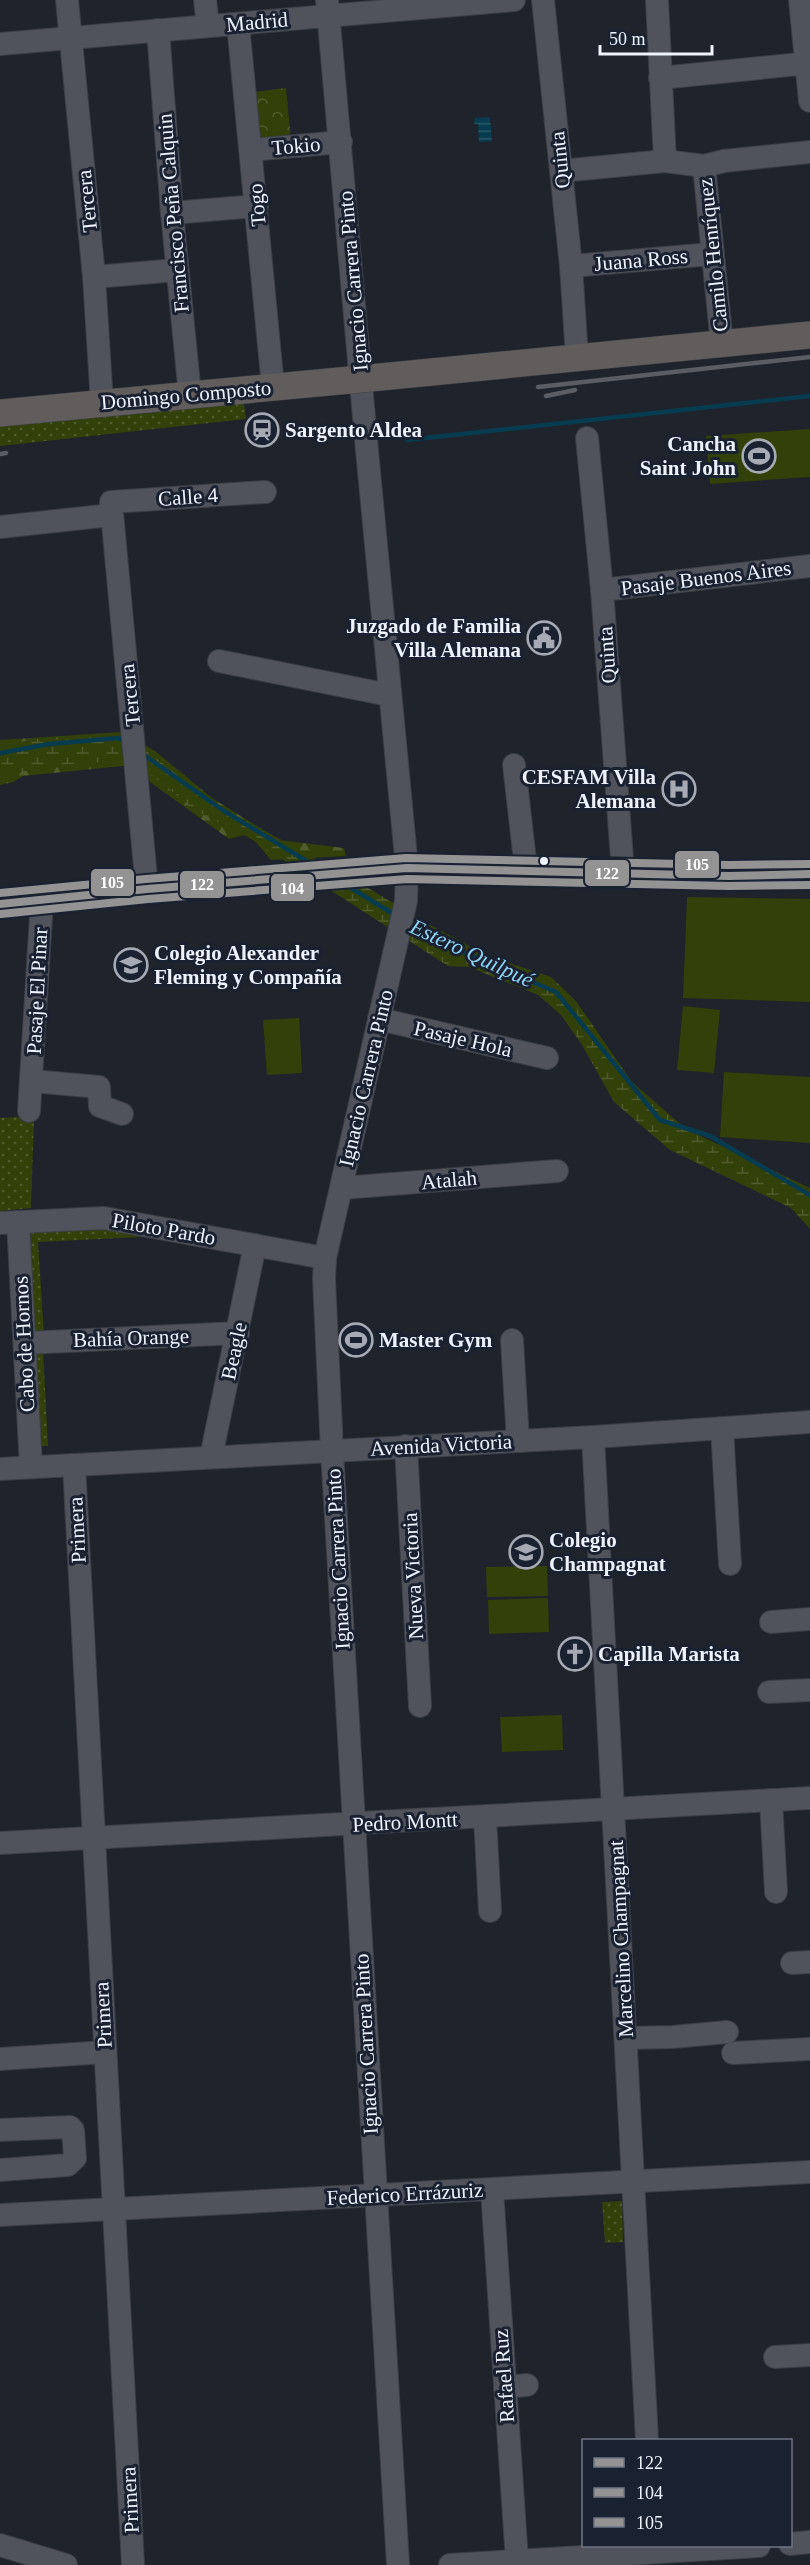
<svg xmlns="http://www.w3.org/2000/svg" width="810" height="2565" font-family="'Times New Roman',serif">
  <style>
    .grass { fill: url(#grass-dots) }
    .forest { fill: url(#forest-firs) }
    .wetland { fill: url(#wetland-marsh) }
    .park { fill: url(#park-crowns) }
    .pitch { fill: #324009 }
    .water { fill: url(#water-rules) }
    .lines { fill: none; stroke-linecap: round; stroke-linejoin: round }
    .stream { stroke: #073c50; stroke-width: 4.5 }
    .minor-casing { stroke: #3b3f46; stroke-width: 24 }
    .major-casing { stroke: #3b3f46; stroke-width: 28 }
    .minor { stroke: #50535b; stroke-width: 22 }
    .major { stroke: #615d5c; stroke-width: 27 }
    .rail { stroke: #5a5d63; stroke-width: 4.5 }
    .major-bridge-casing { stroke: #3b3f46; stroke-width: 28; stroke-linecap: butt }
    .major-bridge { stroke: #615d5c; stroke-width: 27 }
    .bus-1-casing { stroke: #1a2131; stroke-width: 12 }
    .bus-2-casing { stroke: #1a2131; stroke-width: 12 }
    .bus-3-casing { stroke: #1a2131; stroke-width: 12 }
    .bus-1 { stroke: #939393; stroke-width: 8 }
    .bus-2 { stroke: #939393; stroke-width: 8 }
    .bus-3 { stroke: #939393; stroke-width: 8 }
    .bus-dot { fill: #eef3fe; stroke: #1a2131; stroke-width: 2 }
    .labels { text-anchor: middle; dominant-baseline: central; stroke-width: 6; stroke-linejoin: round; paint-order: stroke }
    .street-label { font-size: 21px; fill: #eef3fe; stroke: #1a2131 }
    .poi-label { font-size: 21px; font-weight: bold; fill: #eef3fe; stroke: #1a2131; text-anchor: start }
    .water-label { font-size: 22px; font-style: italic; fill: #8ed3f4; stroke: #1a2131 }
    .line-badge { stroke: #1a2131; stroke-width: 2 }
    .badge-label { font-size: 16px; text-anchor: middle; font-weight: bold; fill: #fff }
  </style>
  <defs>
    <pattern id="grass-dots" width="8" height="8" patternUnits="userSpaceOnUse" patternTransform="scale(1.5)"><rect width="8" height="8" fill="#324009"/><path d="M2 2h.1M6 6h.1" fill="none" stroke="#505c2e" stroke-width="1.8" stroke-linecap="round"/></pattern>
    <pattern id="forest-firs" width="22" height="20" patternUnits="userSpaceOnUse" patternTransform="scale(1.5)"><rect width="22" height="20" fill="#324009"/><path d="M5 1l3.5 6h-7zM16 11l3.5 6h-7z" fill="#505c2e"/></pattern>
    <pattern id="wetland-marsh" width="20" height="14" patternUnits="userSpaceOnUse" patternTransform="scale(1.5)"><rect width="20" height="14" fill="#324009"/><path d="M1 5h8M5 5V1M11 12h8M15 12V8" fill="none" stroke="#505c2e"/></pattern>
    <pattern id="park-crowns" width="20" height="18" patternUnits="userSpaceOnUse" patternTransform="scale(1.5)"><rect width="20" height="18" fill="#324009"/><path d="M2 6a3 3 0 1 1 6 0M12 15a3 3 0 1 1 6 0" fill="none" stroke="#505c2e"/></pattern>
    <pattern id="water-rules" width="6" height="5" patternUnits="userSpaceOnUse" patternTransform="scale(1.5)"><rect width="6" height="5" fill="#073c50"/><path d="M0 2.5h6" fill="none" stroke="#2b596a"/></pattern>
  </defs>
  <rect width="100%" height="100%" fill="#1f232c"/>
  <g class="grass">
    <path d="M243,397L246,419L0,446V422Z"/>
    <path d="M34,1116L31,1208L0,1211V1118Z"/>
    <path d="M105,1225L162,1236L38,1242L44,1335L31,1330L25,1237L33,1228Z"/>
    <path d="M43,1350L48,1446H38L33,1357Z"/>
    <path d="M622,2201L623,2242L605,2243L602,2202Z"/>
  </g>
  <path class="forest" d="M121,732L155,751L212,798L279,840L344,848L346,856L271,860L249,834L229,839L150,782L142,764L23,776L13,782L0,785V740Z"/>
  <path class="wetland" d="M39,739L119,740L141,746L210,801L358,882L425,922L486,955L551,977L576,1001L632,1082L686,1129L810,1188V1229L791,1208L670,1150L614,1102L582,1045L561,1015L538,995L469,967L448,966L243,834L198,812L134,761L78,763L0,775V745Z"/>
  <path class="park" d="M286,88L291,140L259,143L254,92Z"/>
  <g class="pitch">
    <path d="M810,429V477L710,484L706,436Z"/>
    <path d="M687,897L810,899V1002L683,998Z"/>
    <path d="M683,1006L720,1010L714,1073L677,1070Z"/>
    <path d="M299,1018L302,1073L267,1075L263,1020Z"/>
    <path d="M724,1072L810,1077V1143L720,1137Z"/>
    <path d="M547,1566L548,1596L487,1597L486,1567Z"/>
    <path d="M548,1598L549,1632L489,1634L488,1600Z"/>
    <path d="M562,1715L563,1750L502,1752L500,1717Z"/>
  </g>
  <path class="water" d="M490,117L492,141L479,142L478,124H474L475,118Z"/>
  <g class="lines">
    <g class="stream">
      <path d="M407,440L810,396"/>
      <path d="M0,753L49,744L119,738L127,743"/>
      <path d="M141,753L224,811L313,865"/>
      <path d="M343,883L395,915"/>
      <path d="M407,922L437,941L556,992L660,1120L710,1136L810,1195"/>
    </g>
    <g class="minor-casing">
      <g id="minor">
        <path d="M67,0L94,277L102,403"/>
        <path d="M205,0L208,26"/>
        <path d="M327,0L366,440L407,868L406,901L325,1258L324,1279L332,1451L398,2565"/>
        <path d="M543,0L571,266L577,357"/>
        <path d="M657,0L665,161"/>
        <path d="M800,0L810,101"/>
        <path d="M238,24L273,387"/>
        <path d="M158,30L172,213L190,395"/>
        <path d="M0,44L514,0"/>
        <path d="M660,78L810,63"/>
        <path d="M252,150L341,142"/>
        <path d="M704,166L722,344"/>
        <path d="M561,171L665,161L704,166L724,161L810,152"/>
        <path d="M172,213L257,206"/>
        <path d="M571,266L712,254"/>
        <path d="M94,277L177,270"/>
        <path d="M587,438L602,590L623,872"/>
        <path d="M0,527L111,515"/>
        <path d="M602,590L810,566"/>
        <path d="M219,661L389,695"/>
        <path d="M514,765L526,869"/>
        <path d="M147,889L111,502L265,492"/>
        <path d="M379,1019L547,1058"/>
        <path d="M32,1081L99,1087L100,1106L122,1114"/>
        <path d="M29,1111L42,900"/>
        <path d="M342,1188L557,1171"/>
        <path d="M18,1222L31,1467"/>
        <path d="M0,1223L104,1218L325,1258"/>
        <path d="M512,1340L518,1441"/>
        <path d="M25,1343L238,1333"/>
        <path d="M722,1428L730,1564"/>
        <path d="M593,1437L647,2440"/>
        <path d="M406,1446L420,1706"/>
        <path d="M211,1457L255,1245"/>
        <path d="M74,1465L133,2565"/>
        <path d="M0,1469L593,1437L810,1422"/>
        <path d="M771,1622L810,1619"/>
        <path d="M769,1692L810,1690"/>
        <path d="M771,1800L776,1892"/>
        <path d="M485,1817L490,1911"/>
        <path d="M0,1843L810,1798"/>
        <path d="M792,1963L810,1962"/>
        <path d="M626,2038L673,2037L727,2032"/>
        <path d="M733,2053L810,2049"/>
        <path d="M0,2059L105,2052"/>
        <path d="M0,2130L70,2127L73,2130L75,2158L68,2165L0,2170"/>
        <path d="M492,2190L517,2561"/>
        <path d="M0,2215L810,2172"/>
        <path d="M775,2357L810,2355"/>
        <path d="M505,2387L527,2385"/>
        <path d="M790,2544L810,2542"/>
        <path d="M0,2545L66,2565"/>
        <path d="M450,2565L759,2546"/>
      </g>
    </g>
    <g class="major-casing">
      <g id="major">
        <path d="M370,378L810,335"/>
        <path d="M0,413L350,380"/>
        <path d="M0,904L147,889L407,868L729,876L810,874"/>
      </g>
    </g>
    <use href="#minor" class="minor"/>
    <use href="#major" class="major"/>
    <g class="rail">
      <path d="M538,387L810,357"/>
      <path d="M546,396L575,390"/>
      <path d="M0,454L6,453"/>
    </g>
    <g class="major-bridge-casing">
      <path id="major-bridge" d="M350,380L370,378"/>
    </g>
    <use href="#major-bridge" class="major-bridge"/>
    <g class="bus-1-casing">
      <path id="bus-1" d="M0,904L147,889L407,868L729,876L810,874"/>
    </g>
    <g class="bus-2-casing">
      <path id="bus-2" d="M1,914L148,899L407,879L729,886L810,885"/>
    </g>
    <g class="bus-3-casing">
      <path id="bus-3" d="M0,893L146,879L406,858L729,865L810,864"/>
    </g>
    <use href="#bus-1" class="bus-1"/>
    <use href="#bus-2" class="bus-2"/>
    <use href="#bus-3" class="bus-3"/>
  </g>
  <defs>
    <g id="station-ring" transform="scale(1.725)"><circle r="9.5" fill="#1a2131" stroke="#a6aab4" stroke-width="1.5"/><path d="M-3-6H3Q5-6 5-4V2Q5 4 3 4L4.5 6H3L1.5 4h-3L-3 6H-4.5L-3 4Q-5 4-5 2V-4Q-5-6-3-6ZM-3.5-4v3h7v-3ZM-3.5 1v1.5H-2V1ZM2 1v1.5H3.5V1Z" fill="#a6aab4"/></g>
    <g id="stadium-ring" transform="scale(1.725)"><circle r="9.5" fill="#1a2131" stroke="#a6aab4" stroke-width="1.5"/><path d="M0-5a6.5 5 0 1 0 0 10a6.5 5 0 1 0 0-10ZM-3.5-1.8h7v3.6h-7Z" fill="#a6aab4"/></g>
    <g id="civic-ring" transform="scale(1.725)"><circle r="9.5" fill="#1a2131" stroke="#a6aab4" stroke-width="1.5"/><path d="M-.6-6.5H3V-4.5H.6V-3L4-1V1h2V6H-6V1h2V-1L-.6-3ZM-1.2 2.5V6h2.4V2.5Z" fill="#a6aab4"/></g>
    <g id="hospital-ring" transform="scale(1.725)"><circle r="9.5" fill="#1a2131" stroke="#a6aab4" stroke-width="1.5"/><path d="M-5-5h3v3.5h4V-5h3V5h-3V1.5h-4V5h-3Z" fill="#a6aab4"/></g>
    <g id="school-ring" transform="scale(1.725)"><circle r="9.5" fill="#1a2131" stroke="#a6aab4" stroke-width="1.5"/><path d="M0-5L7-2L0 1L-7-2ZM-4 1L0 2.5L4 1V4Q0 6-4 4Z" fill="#a6aab4"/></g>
    <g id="church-ring" transform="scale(1.725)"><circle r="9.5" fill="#1a2131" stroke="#a6aab4" stroke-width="1.5"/><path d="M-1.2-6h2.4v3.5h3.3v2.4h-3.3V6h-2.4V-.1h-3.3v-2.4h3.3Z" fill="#a6aab4"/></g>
  </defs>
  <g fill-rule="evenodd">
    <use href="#station-ring" x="262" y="430"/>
    <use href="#stadium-ring" x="759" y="456"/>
    <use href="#civic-ring" x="544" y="638"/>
    <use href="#hospital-ring" x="679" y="789"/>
    <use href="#school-ring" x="131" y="965"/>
    <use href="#stadium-ring" x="356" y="1340"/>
    <use href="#school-ring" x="526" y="1552"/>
    <use href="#church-ring" x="575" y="1654"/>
  </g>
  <circle class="bus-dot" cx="544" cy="861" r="5"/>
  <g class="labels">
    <g class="street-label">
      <text transform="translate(257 22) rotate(-5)">Madrid</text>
      <text transform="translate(296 146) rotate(-5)">Tokio</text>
      <text transform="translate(560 160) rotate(-96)">Quinta</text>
      <text transform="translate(87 201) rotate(-96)">Tercera</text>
      <text transform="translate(257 205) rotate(-95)">Togo</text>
      <text transform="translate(173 213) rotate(-95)">Francisco Peña Calquin</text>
      <text transform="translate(713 255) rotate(-96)">Camilo Henríquez</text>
      <text transform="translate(641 260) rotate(-5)">Juana Ross</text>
      <text transform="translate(353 281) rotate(-95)">Ignacio Carrera Pinto</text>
      <text transform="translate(186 395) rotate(-5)">Domingo Composto</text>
      <text transform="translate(188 497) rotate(-4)">Calle 4</text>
      <text transform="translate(706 578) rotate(-7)">Pasaje Buenos Aires</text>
      <text transform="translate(607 655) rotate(-94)">Quinta</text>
      <text transform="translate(130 695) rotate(-96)">Tercera</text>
      <text transform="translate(37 991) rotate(-87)">Pasaje El Pinar</text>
      <text transform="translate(463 1039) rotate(13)">Pasaje Hola</text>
      <text transform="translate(366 1078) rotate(-77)">Ignacio Carrera Pinto</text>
      <text transform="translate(449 1180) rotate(-5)">Atalah</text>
      <text transform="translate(164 1229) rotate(10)">Piloto Pardo</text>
      <text transform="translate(131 1338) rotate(-2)">Bahía Orange</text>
      <text transform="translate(24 1344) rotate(-93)">Cabo de Hornos</text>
      <text transform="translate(234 1351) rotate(-78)">Beagle</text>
      <text transform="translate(441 1445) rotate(-3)">Avenida Victoria</text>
      <text transform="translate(77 1530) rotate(-93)">Primera</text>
      <text transform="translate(338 1559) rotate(-93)">Ignacio Carrera Pinto</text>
      <text transform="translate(413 1576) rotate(-93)">Nueva Victoria</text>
      <text transform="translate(405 1822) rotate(-3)">Pedro Montt</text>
      <text transform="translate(621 1939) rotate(-93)">Marcelino Champagnat</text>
      <text transform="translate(103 2015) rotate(-93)">Primera</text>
      <text transform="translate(366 2044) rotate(-93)">Ignacio Carrera Pinto</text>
      <text transform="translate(405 2194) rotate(-3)">Federico Errázuriz</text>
      <text transform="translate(504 2376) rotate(-94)">Rafael Ruz</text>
      <text transform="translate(130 2500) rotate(-93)">Primera</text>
    </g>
    <g class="poi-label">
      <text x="285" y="430">Sargento Aldea</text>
      <text x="736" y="444" text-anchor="end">Cancha<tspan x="736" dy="24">Saint John</tspan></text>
      <text x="521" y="626" text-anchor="end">Juzgado de Familia<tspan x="521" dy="24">Villa Alemana</tspan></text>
      <text x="656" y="777" text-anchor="end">CESFAM Villa<tspan x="656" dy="24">Alemana</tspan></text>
      <text x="154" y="953">Colegio Alexander<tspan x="154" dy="24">Fleming y Compañía</tspan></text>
      <text x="379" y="1340">Master Gym</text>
      <text x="549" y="1540">Colegio<tspan x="549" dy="24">Champagnat</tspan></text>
      <text x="598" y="1654">Capilla Marista</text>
    </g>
    <g class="water-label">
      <text transform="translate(472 953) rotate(25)">Estero Quilpué</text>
    </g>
  </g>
  <g class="line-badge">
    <rect x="674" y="850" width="46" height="29" rx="6" fill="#939393"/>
    <rect x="584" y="859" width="46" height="28" rx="6" fill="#939393"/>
    <rect x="90" y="868" width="45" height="29" rx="6" fill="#939393"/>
    <rect x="179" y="870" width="46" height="29" rx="6" fill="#939393"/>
    <rect x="270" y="873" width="45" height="29" rx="6" fill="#939393"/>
  </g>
  <g class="badge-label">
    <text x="697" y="870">105</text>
    <text x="607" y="879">122</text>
    <text x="112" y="888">105</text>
    <text x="202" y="890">122</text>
    <text x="292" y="894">104</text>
  </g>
  <rect x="582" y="2439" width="210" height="108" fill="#1a2131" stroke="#6f7583" stroke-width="1.5"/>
  <rect x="594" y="2458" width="30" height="9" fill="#939393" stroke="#6f7583" stroke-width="1.5"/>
  <text x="636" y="2469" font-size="18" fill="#eef3fe">122</text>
  <rect x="594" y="2488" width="30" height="9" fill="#939393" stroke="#6f7583" stroke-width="1.5"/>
  <text x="636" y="2499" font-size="18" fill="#eef3fe">104</text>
  <rect x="594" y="2518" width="30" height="9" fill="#939393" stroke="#6f7583" stroke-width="1.5"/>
  <text x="636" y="2529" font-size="18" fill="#eef3fe">105</text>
  <path d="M600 45v9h112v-9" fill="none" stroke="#eef3fe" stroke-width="3"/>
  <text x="609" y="45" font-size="18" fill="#eef3fe" stroke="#1a2131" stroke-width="4.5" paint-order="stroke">50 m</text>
</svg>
